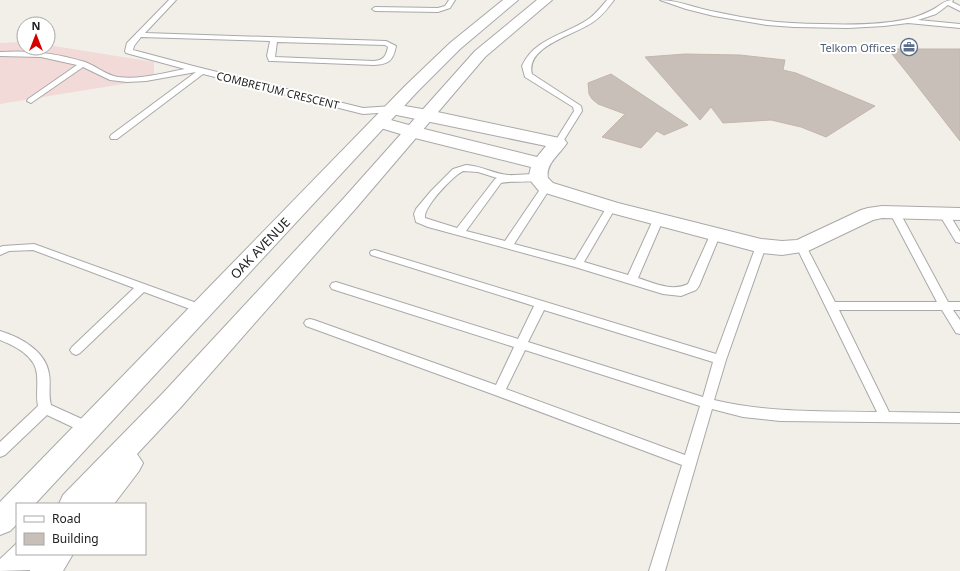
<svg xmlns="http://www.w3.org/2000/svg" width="960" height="571" font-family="'Noto Sans',sans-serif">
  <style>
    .commercial { fill: #f2dad9 }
    .building { fill: #c7bfb8; stroke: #c4b6ab }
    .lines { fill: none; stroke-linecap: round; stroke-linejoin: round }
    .service-casing { stroke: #a9a9a9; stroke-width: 2 }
    .minor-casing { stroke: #a9a9a9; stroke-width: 2 }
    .tertiary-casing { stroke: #a9a9a9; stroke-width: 2 }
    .service { fill: #fff; fill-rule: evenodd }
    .minor { fill: #fff; fill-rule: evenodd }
    .tertiary { fill: #fff; fill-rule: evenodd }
    .labels { text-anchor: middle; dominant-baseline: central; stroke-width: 4; stroke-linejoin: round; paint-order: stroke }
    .far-service-label { font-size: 11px; fill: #4e5e75; stroke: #fff; text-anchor: end }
    .far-street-label { font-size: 11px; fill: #222; stroke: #fff }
    .street-label { font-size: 13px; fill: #222; stroke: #fff }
  </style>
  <rect width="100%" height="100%" fill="#f2efe9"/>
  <path class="commercial" d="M24,42V48H48V45L154,62V79L0,104V43Z"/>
  <g class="building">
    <path d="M888,49H960V141L908,74Z"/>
    <path d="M685,54L740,55L785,60L783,70L796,73L875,106L826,137L801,127L771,120L723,123L711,107L700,120L645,57Z"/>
    <path d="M611,74L688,125L664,135L657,131L641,148L602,137L625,114L598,104L592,99L589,94L588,83Z"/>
  </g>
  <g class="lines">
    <g class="service-casing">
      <g id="service">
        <path d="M169,0H176L145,33L386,41L396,46C393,61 389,64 374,65L272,61H269L267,56L270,41L141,37L134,46L133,50L197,67L363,108L393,106L397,109L393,112L363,114L203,74L117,139H111L110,137L111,135L196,72L146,81L127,82L110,80L83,67L31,103L27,101L28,99L77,65L41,57L0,56V52C28,50 57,53 85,62C96,66 106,75 118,77C140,80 163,73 185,69L126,53L125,51L127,43ZM277,42L385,45L388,47C386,56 384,60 374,61L275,57Z"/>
        <path d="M449,0H455L450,8L438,12L375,11L372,9L375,7L438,8L445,6Z"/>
        <path d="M607,0H614C608,8 601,17 593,22C575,35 525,46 532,74L581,106L582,111L562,143L558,146L555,145L554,143L574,111L573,107L525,77L522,66C534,39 564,35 587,20C595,15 601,7 607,0Z"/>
        <path d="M660,0C679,0 697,9 716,12C751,20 786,24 822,24C851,25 884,25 912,18C919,16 926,13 932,10C940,6 944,0 953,0L952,2L960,6V11L948,5L936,14L918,20L960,24V28L908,23L884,26L848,28L794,27L767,25L714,16L686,9Z"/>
        <path d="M466,165C482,166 494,174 508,175C517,176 535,171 542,178C535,184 512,180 501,183L466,231L505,241L543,185H549L551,187L514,244L575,260L608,205H614L616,207L584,262L628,275L653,220L654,218H662L663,220L638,278C654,283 672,292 688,284L711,233H719L720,235L699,286L696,290L681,296L663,294L575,267L428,227L416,222L414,214L416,209L431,191L453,169ZM463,171L478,172L497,178L495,179L457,228L425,218C423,207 453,176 463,171Z"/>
        <path d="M895,210L900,213L948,302H960V310H953L960,320V334L956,333L942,310H839L889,412L960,413V423L780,421L743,417L712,409L665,571H649L682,465L495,395L306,326L304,323L306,320L310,319L314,320L496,385L514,347L332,289L330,286L332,283L336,282L518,339L534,306L371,255L370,253L371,251L375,250L716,354L756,246L761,243L766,246L726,360L714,400C769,413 820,411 877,412L796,246L801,243L805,244L835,302H937L890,213ZM544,310L713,362L703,397L528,342ZM525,350L700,406L685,455L506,389Z"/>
        <path d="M944,211L948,212L960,232V243L956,242L939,214Z"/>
        <path d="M34,244L205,306L207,309L205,312L201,313L144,292L80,353L76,355L72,353L70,350L72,347L134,288L33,250L9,251L0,255V247L3,246Z"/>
        <path d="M0,331C20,337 46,351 49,374C51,384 48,394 51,405L93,424L95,428L93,432L88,433L83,432L47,415L5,455L0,457V442L38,406C36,396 38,386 37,375C36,356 15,346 0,340Z"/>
      </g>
    </g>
    <g class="minor-casing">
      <path id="minor" d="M393,104L428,110L564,139L567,143C560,154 545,164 548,178L553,183L618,203L761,239L782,241L797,240L861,210L868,208L882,206L960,208V220L882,218L873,220L808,251L782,255L761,253L604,211L539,191L530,180L529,175L531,167L407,136L374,126L371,122L374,118L380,117L416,127L537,157L546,146L387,113L385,109L387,105Z"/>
    </g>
    <g class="tertiary-casing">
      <g id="tertiary">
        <path d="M503,0H518L460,49L418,91L35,504H17V524L10,531L0,535V502L406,85L450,43Z"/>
        <path d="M537,0H552L485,57L357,207L181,407L137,454L143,463L139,471L114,504H59L63,495L163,393L343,199L475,51Z"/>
        <path d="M17,543V554H73L63,571H30V570L0,571V559Z"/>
      </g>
    </g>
    <use href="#service" class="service"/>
    <use href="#minor" class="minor"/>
    <use href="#tertiary" class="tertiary"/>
  </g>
  <defs>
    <g id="office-ring" transform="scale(0.9)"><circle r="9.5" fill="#fff" stroke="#5c6f8a" stroke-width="1.5"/><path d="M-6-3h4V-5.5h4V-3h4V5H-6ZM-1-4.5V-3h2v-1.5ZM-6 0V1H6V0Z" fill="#5c6f8a"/></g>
  </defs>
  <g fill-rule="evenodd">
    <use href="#office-ring" x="909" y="47"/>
  </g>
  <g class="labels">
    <g class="far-service-label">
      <text x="896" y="47">Telkom Offices</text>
    </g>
    <g class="far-street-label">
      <text transform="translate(278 90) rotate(14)">COMBRETUM CRESCENT</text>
    </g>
    <g class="street-label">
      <text transform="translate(260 248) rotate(-46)">OAK AVENUE</text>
    </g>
  </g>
  <rect x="16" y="503" width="130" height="52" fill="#ffffff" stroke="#a7a7a7"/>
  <rect x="24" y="516" width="20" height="6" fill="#ffffff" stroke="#a7a7a7"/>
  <text x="52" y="523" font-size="12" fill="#222222">Road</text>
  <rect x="24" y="533" width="20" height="12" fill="#c7bfb8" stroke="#a7a7a7"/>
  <text x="52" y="543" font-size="12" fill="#222222">Building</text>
  <g transform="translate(36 36)"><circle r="19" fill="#ffffff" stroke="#a7a7a7"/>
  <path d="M0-3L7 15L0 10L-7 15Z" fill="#d40000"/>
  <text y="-6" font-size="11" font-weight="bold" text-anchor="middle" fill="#222222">N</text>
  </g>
</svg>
